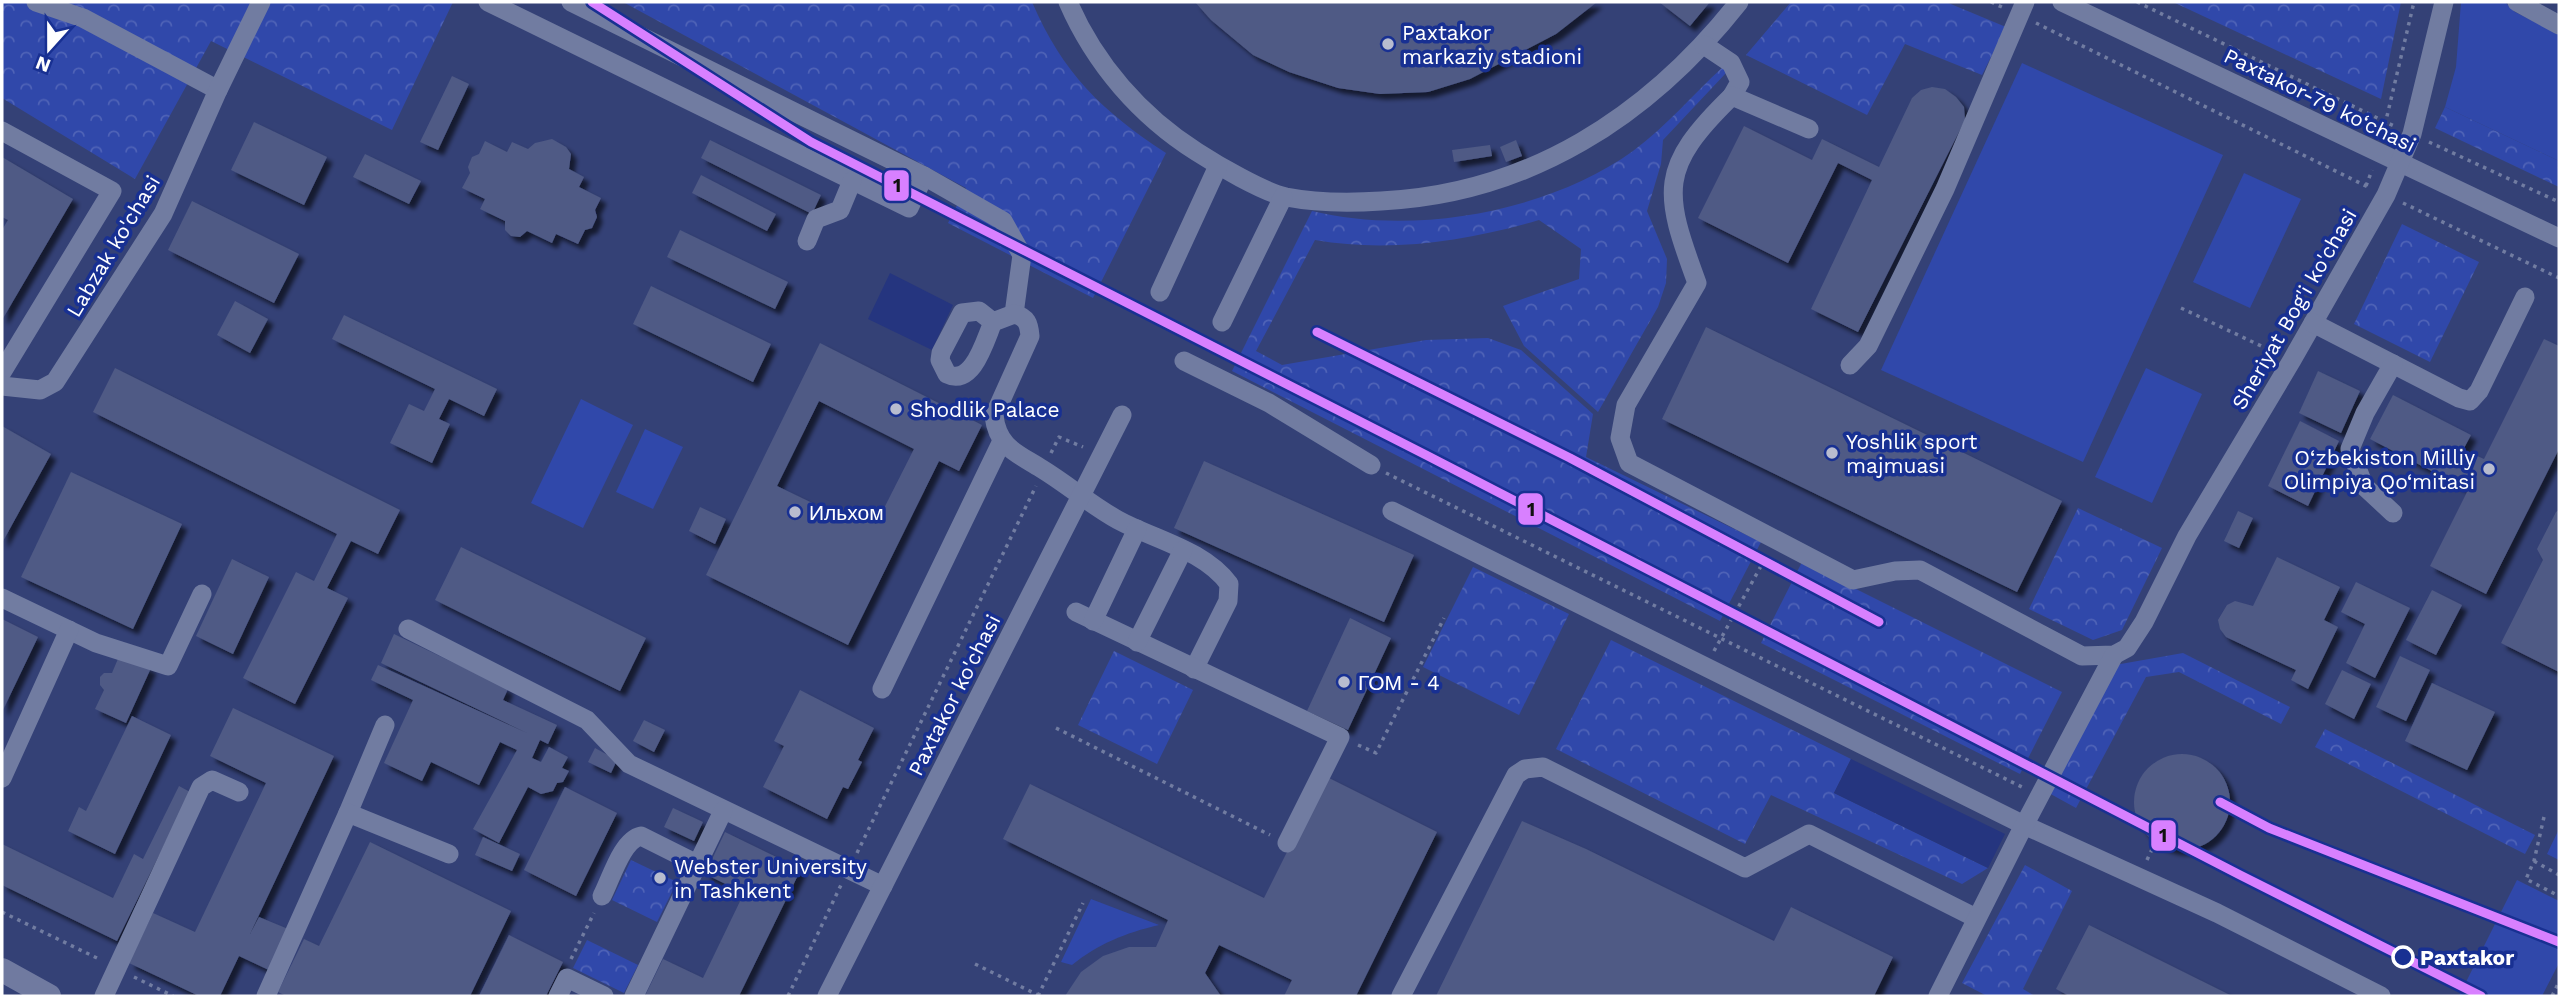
<svg xmlns="http://www.w3.org/2000/svg" width="2561" height="998" font-family="'Work Sans',sans-serif">
  <style>
    .grass { fill: #3048aa }
    .forest { fill: url(#forest-crowns) }
    .water { fill: #25357f }
    .building { fill: #4f5a85; fill-rule: evenodd; filter: url(#shadow) }
    .lines { fill: none; stroke-linecap: round; stroke-linejoin: round }
    .path { stroke: #717ca1; stroke-width: 3.5; stroke-dasharray: 3.5 5; stroke-linecap: butt }
    .minor { stroke: #717ca1; stroke-width: 19 }
    .major { stroke: #707aa0; stroke-width: 24 }
    .metro-1-casing { stroke: #183092; stroke-width: 14 }
    .metro-1 { stroke: #d880ff; stroke-width: 9 }
    .poi-dot { fill: #b8bccf; stroke: #183092; stroke-width: 2.5 }
    .stop-dot { fill: #183092; stroke: #fff; stroke-width: 3.5 }
    .labels { text-anchor: middle; dominant-baseline: central; stroke-width: 7; stroke-linejoin: round; paint-order: stroke }
    .poi-label { font-size: 21px; fill: #fff; stroke: #183092; text-anchor: start }
    .street-label { font-size: 21px; fill: #fff; stroke: #183092 }
    .stop-label { font-size: 21px; font-weight: bold; fill: #fff; stroke: #183092; text-anchor: start }
    .line-badge { stroke: #183092; stroke-width: 2.5 }
    .pale-badge-label { font-size: 19px; text-anchor: middle; font-weight: bold; fill: #111 }
  </style>
  <defs>
    <pattern id="forest-crowns" width="20" height="18" patternUnits="userSpaceOnUse" patternTransform="scale(1.75)"><rect width="20" height="18" fill="#3048aa"/><path d="M2 6a3 3 0 1 1 6 0M12 15a3 3 0 1 1 6 0" fill="none" stroke="#4f63b7"/></pattern>
    <filter id="shadow"><feDropShadow dx="5.5" dy="5.5" stdDeviation="2" flood-color="#0009"/></filter>
  </defs>
  <rect width="100%" height="100%" fill="#344176"/>
  <g class="grass">
    <path d="M2461,2H2505L2515,12L2559,34V161L2445,107L2456,67Z"/>
    <path d="M2022,63L2223,155L2083,462L1881,370Z"/>
    <path d="M2244,173L2301,199L2250,308L2193,282Z"/>
    <path d="M2146,368L2202,394L2152,503L2095,477Z"/>
    <path d="M581,399L633,425L583,528L531,503Z"/>
    <path d="M645,429L683,447L653,509L616,492Z"/>
    <path d="M2559,829V860L2547,854Z"/>
    <path d="M2517,880L2559,901V963L2542,996H2459Z"/>
    <path d="M1091,899L1159,925C1125,933 1098,944 1072,965L1061,962Z"/>
  </g>
  <g class="forest">
    <path d="M2,2H453L392,130L211,41L135,179L2,98Z"/>
    <path d="M623,2H1032C1063,74 1102,111 1166,153L1093,298L948,223L966,188Z"/>
    <path d="M1791,2H1946L2006,27L1982,75L1905,44L1867,115L1746,55Z"/>
    <path d="M2173,2H2401L2381,99Z"/>
    <path d="M1723,67L1726,73L1663,140L1661,164L1647,211L1667,259L1666,283L1658,307L1598,412L1524,346L1503,306L1579,279L1581,249L1539,220C1467,241 1390,253 1315,240L1256,351L1282,365L1426,340L1488,338L1521,350L1593,414L1586,457L1761,542L1720,621L1232,371L1312,211C1414,236 1548,212 1633,151C1667,126 1692,95 1723,67Z"/>
    <path d="M2445,107L2559,161V187L2435,128Z"/>
    <path d="M2402,224L2479,262L2430,362L2354,324Z"/>
    <path d="M2078,508L2162,548L2122,630L2093,640L2029,609Z"/>
    <path d="M1802,562L2062,692L2020,774L1761,643Z"/>
    <path d="M1473,567L1569,614L1519,715L1423,667Z"/>
    <path d="M1611,640L1851,759L1834,793L1988,868L1962,884L1771,795L1745,844L1556,749Z"/>
    <path d="M1114,651L1193,690L1157,764L1078,725Z"/>
    <path d="M2183,653L2290,707L2281,724L2179,672L2146,677L2076,808L2047,792L2115,665Z"/>
    <path d="M2325,729L2535,835L2525,854L2315,747Z"/>
    <path d="M631,860L677,882L657,922L612,900Z"/>
    <path d="M2025,865L2072,891L2023,989L2035,996H1987L1962,983Z"/>
    <path d="M587,940L638,965L624,993L573,968Z"/>
  </g>
  <g class="water">
    <path d="M890,273L953,305L932,350L868,319Z"/>
    <path d="M1851,759L2005,834L1988,868L1834,793Z"/>
  </g>
  <g class="building">
    <path d="M1195,2H1597L1556,34L1470,79L1428,92L1380,94L1338,88L1289,72L1253,55L1211,20Z"/>
    <path d="M1659,2H1710L1690,26Z"/>
    <path d="M452,76L469,84L438,150L420,142Z"/>
    <path d="M1932,87L1945,89L1956,97L1964,107L1965,120L1858,332L1811,309L1872,180L1838,163L1788,263L1698,218L1744,126L1812,160L1822,139L1879,167L1912,98L1921,90Z"/>
    <path d="M254,122L327,157L304,205L231,170Z"/>
    <path d="M552,139L566,147L571,154L569,169L584,177L579,187L601,198L595,210L597,217L592,228L585,230L578,244L556,234L552,243L527,231L520,237L511,236L505,230V221L480,209L485,199L462,188L470,173L468,167L472,157L479,154L485,141L507,152L512,142L528,149L535,143Z"/>
    <path d="M710,140L821,195L812,214L701,158Z"/>
    <path d="M1516,140L1522,156L1506,162L1500,147Z"/>
    <path d="M1490,145L1492,156L1454,162L1452,150Z"/>
    <path d="M365,154L421,181L409,204L353,177Z"/>
    <path d="M2,157L73,199L2,320V230L8,220L2,217Z"/>
    <path d="M701,175L776,214L767,231L692,193Z"/>
    <path d="M192,201L299,254L274,303L168,250Z"/>
    <path d="M680,230L788,282L775,309L667,257Z"/>
    <path d="M651,286L771,344L753,382L633,324Z"/>
    <path d="M235,301L268,319L250,353L217,335Z"/>
    <path d="M344,315L497,389L484,416L449,399L439,419L450,424L432,463L390,443L409,404L424,411L435,389L332,339Z"/>
    <path d="M1706,327L2062,501L2017,592L1662,419Z"/>
    <path d="M2544,339L2559,346V449L2486,594L2430,566L2468,490L2370,439L2393,395L2471,435L2463,450L2484,459Z"/>
    <path d="M820,343L982,425L959,471L939,461L848,645L706,575ZM819,401L914,449L876,524L858,515L854,523L777,486Z"/>
    <path d="M115,368L400,510L378,554L351,541L327,588L348,598L295,704L243,678L296,572L314,581L337,534L93,412Z"/>
    <path d="M2318,371L2360,391L2341,433L2299,413Z"/>
    <path d="M2300,421L2339,441L2308,506L2268,486Z"/>
    <path d="M2,426L51,454L2,543Z"/>
    <path d="M1204,461L1414,555L1384,622L1174,528Z"/>
    <path d="M71,472L182,524L133,629L21,577Z"/>
    <path d="M700,507L726,519L715,544L689,531Z"/>
    <path d="M2559,510V672L2501,643L2543,560L2537,549L2556,512Z"/>
    <path d="M2238,511L2253,518L2239,548L2224,541Z"/>
    <path d="M461,547L646,638L620,691L435,600Z"/>
    <path d="M2277,557L2340,587L2324,620L2338,627L2308,689L2291,680L2296,670L2226,637L2220,629L2218,620L2227,605L2235,601L2253,606Z"/>
    <path d="M232,559L269,577L233,654L196,636Z"/>
    <path d="M2356,582L2410,608L2375,678L2346,663L2365,624L2341,612Z"/>
    <path d="M2432,590L2462,605L2436,655L2406,640Z"/>
    <path d="M1350,618L1391,638L1348,730L1307,711Z"/>
    <path d="M2,619L38,637L2,712Z"/>
    <path d="M394,634L508,689L503,700L557,725L548,744L540,740L532,758L541,762L549,747L568,757L562,768L569,771L563,782L557,783L553,791L541,794L528,787L499,843L473,829L517,750L500,742L479,785L431,762L422,781L384,763L413,700L371,680L378,665L527,733L381,663Z"/>
    <path d="M120,654L151,668L126,723L95,709L104,690L100,685V677L104,673H112Z"/>
    <path d="M2400,656L2430,670L2406,721L2376,707Z"/>
    <path d="M2342,670L2371,684L2354,719L2325,704Z"/>
    <path d="M2432,683L2495,712L2467,770L2405,741Z"/>
    <path d="M800,690L874,728L858,760L862,762L848,789L843,787L827,819L763,787L784,746L774,741Z"/>
    <path d="M233,708L334,756L250,934L259,917L293,931L273,972L239,956L220,996H199L129,963L153,913L195,932L266,783L210,756Z"/>
    <path d="M132,716L171,735L115,854L68,831L79,807L86,811Z"/>
    <path d="M644,720L665,730L654,752L633,741Z"/>
    <path d="M595,748L617,760L611,773L588,762Z"/>
    <circle cx="2182" cy="802" r="48"/>
    <path d="M1325,776L1437,832L1356,996H1284L1292,980L1219,945L1205,973L1221,996H1065L1081,972L1103,956L1129,947H1156L1168,920L1003,839L1030,784L1264,898Z"/>
    <path d="M179,786L190,792L117,941L2,885V844L113,898L134,854L143,859Z"/>
    <path d="M565,787L617,813L576,896L524,870Z"/>
    <path d="M673,808L703,822L694,841L664,827Z"/>
    <path d="M1522,821L1586,849L1774,941L1791,907L1893,957L1874,996H1436Z"/>
    <path d="M725,832L801,869L739,996H645L663,959L703,978L744,893L705,874Z"/>
    <path d="M483,837L520,854L512,871L475,855Z"/>
    <path d="M370,842L511,911L470,996H286L278,992L304,939L319,946Z"/>
    <path d="M2089,925L2232,996H2069L2056,989Z"/>
    <path d="M509,935L563,962L546,996H479Z"/>
  </g>
  <g class="lines">
    <g class="path">
      <path d="M1991,2L2004,8"/>
      <path d="M2137,2L2394,126"/>
      <path d="M2036,23L2368,187"/>
      <path d="M2383,133L2414,2"/>
      <path d="M2429,142L2559,202"/>
      <path d="M2366,186L2372,170"/>
      <path d="M2403,203L2559,278"/>
      <path d="M2181,308L2274,352"/>
      <path d="M1051,453L1059,437L1083,447"/>
      <path d="M1386,473L2022,787"/>
      <path d="M1714,651L1766,557"/>
      <path d="M1056,728L1270,835"/>
      <path d="M1358,745L1376,753L1444,618"/>
      <path d="M2544,817L2534,861L2526,879L2559,896"/>
      <path d="M857,853L1036,486"/>
      <path d="M2147,860L2155,843"/>
      <path d="M2534,861L2559,875"/>
      <path d="M2,912L99,959"/>
      <path d="M571,959L594,913"/>
      <path d="M975,964L1038,995"/>
      <path d="M134,977L173,996"/>
      <path d="M788,996L841,885"/>
      <path d="M1038,996L1083,903"/>
      <path d="M2552,996L2559,982"/>
    </g>
    <g class="minor">
      <path d="M36,2L83,18L218,90"/>
      <path d="M488,2L909,208L924,176"/>
      <path d="M571,2L924,176L1003,221L1022,255L1014,314"/>
      <path d="M1068,2C1095,64 1140,116 1197,152C1217,165 1263,192 1286,197C1317,203 1350,203 1381,201C1529,194 1649,116 1739,2"/>
      <path d="M2062,2L2559,238"/>
      <path d="M2517,2L2559,25"/>
      <path d="M1704,45L1731,63L1740,82L1732,96"/>
      <path d="M1809,129L1732,96C1658,168 1663,191 1697,283L1626,405L1620,438L1629,463L1853,580L1895,571L1920,570L2082,656L2114,655L2127,648L2144,622L2187,536L2292,360L2386,195L2412,134L2444,2"/>
      <path d="M2,131L112,191L2,372"/>
      <path d="M807,241L816,219L840,210L852,181"/>
      <path d="M1160,292L1218,166"/>
      <path d="M993,322L979,311L962,313L941,353L940,360L947,374C973,387 985,340 993,322L1014,314C1027,317 1029,324 1030,336L994,416C998,448 1017,453 1042,469C1068,485 1091,505 1118,520C1155,540 1204,550 1229,584L1228,601L1194,669"/>
      <path d="M1222,322L1283,197"/>
      <path d="M2313,323L2459,398L2470,401L2479,391L2525,297"/>
      <path d="M1184,361L1269,403L1371,465"/>
      <path d="M2393,364L2365,413L2350,449L2364,486L2393,513"/>
      <path d="M1850,365L1868,346L1945,189L2025,2"/>
      <path d="M2,386L40,390L55,382L163,214L218,90L261,2"/>
      <path d="M1392,511L2024,825L2217,913L2381,996"/>
      <path d="M2,598L96,643L168,666L202,594"/>
      <path d="M1076,612L1340,737L1287,843"/>
      <path d="M1093,621L1137,529"/>
      <path d="M408,629L587,720L629,764L883,886"/>
      <path d="M1137,642L1183,550"/>
      <path d="M882,689L1002,441"/>
      <path d="M2,778L69,630"/>
      <path d="M348,813L385,725"/>
      <path d="M602,896C611,879 622,840 641,836L697,864"/>
      <path d="M104,996L201,787L212,780L239,792"/>
      <path d="M266,996L348,813L449,854"/>
      <path d="M558,996L567,978L604,996"/>
      <path d="M634,996L723,811"/>
      <path d="M827,996L1122,415"/>
      <path d="M1401,996L1516,775L1525,769L1543,767L1745,868L1809,834L1976,918"/>
      <path d="M1938,996L2019,835L2114,655"/>
    </g>
    <path class="major" d="M2,970L49,996"/>
    <g class="metro-1-casing">
      <g id="metro-1">
        <path d="M592,2L811,142L1426,455L2240,875L2481,996"/>
        <path d="M1317,332L1570,458L1879,622"/>
        <path d="M2220,802L2269,828L2559,942"/>
      </g>
    </g>
    <use href="#metro-1" class="metro-1"/>
  </g>
  <g class="poi-dot">
    <circle cx="1388" cy="44" r="7"/>
    <circle cx="896" cy="409" r="7"/>
    <circle cx="1832" cy="453" r="7"/>
    <circle cx="2489" cy="469" r="7"/>
    <circle cx="795" cy="512" r="7"/>
    <circle cx="1344" cy="682" r="7"/>
    <circle cx="660" cy="878" r="7"/>
  </g>
  <circle class="stop-dot" cx="2403" cy="957" r="10"/>
  <g class="labels">
    <g class="poi-label">
      <text x="1402" y="32">Paxtakor<tspan x="1402" dy="24">markaziy stadioni</tspan></text>
      <text x="910" y="409">Shodlik Palace</text>
      <text x="1846" y="441">Yoshlik sport<tspan x="1846" dy="24">majmuasi</tspan></text>
      <text x="2475" y="457" text-anchor="end">O‘zbekiston Milliy<tspan x="2475" dy="24">Olimpiya Qo‘mitasi</tspan></text>
      <text x="809" y="512">Ильхом</text>
      <text x="1358" y="682">ГОМ - 4</text>
      <text x="674" y="866">Webster University<tspan x="674" dy="24">in Tashkent</tspan></text>
    </g>
    <g class="street-label">
      <text transform="translate(2320 100) rotate(26)">Paxtakor-79 ko‘chasi</text>
      <text transform="translate(113 246) rotate(-59)">Labzak ko'chasi</text>
      <text transform="translate(2294 309) rotate(-60)">Sheriyat Bog'i ko'chasi</text>
      <text transform="translate(954 695) rotate(-63)">Paxtakor ko'chasi</text>
    </g>
    <g class="stop-label">
      <text x="2420" y="957">Paxtakor</text>
    </g>
  </g>
  <g class="line-badge">
    <rect x="883" y="169" width="27" height="33" rx="7" fill="#d880ff"/>
    <rect x="1517" y="492" width="27" height="34" rx="7" fill="#d880ff"/>
    <rect x="2150" y="819" width="27" height="33" rx="7" fill="#d880ff"/>
  </g>
  <g class="pale-badge-label">
    <text x="897" y="192">1</text>
    <text x="1531" y="516">1</text>
    <text x="2163" y="842">1</text>
  </g>
  <rect width="2561" height="998" fill="none" stroke="#ffffff" stroke-width="7"/>
  <g transform="translate(49 49) rotate(201)" stroke="#183092" stroke-width="5" paint-order="stroke">
  <path d="M0-5L12 26L0 18L-12 26Z" fill="#ffffff"/>
  <text y="-10" font-size="19" font-weight="bold" text-anchor="middle" fill="#ffffff">N</text>
  </g>
</svg>
